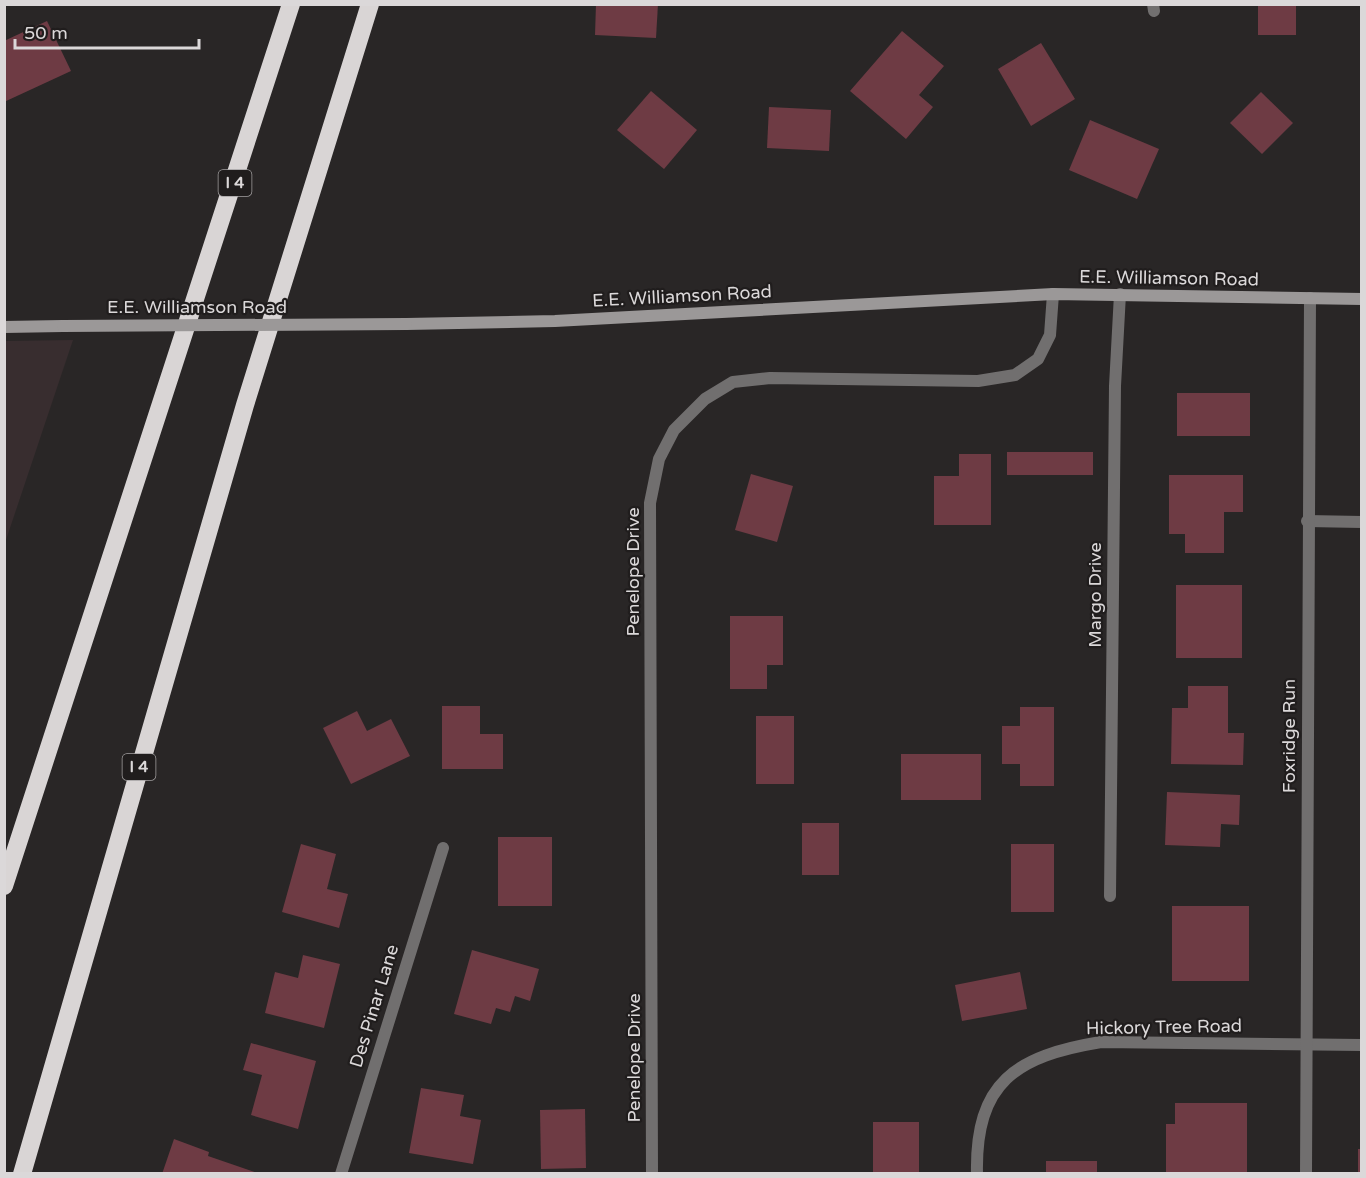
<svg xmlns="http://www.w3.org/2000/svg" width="1366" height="1178" font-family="'Varela Round',sans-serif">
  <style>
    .built { fill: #382d2f }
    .building { fill: #6e3b44 }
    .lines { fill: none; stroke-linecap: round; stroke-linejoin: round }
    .lane { stroke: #716f6f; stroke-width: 12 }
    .street { stroke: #716f6f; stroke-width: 12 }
    .secondary { stroke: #9b9898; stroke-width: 12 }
    .highway { stroke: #d9d5d5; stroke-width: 18 }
    .secondary-bridge { stroke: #9b9898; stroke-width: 12 }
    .labels { text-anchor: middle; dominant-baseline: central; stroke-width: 4.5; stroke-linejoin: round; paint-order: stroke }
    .shield { fill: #201d1d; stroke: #a3a0a1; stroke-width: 1.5 }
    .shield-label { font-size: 16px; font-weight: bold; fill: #dbd8d9 }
    .street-label { font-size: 18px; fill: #dbd8d9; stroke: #201d1d }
  </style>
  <rect width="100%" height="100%" fill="#292626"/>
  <path class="built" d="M73,340L5,543V341Z"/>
  <g class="building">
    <path d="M596,4H658L656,38L595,35Z"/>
    <rect x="1258" y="4" width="38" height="31"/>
    <path d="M47,21L71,71L4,102V41Z"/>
    <path d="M902,31L944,66L919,95L933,107L906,139L850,91Z"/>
    <path d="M1041,43L1075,99L1031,126L998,69Z"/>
    <path d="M651,91L697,130L664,169L617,130Z"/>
    <path d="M1261,92L1293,123L1262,154L1230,123Z"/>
    <path d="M769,107L831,110L829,151L767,148Z"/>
    <path d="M1090,120L1159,149L1137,199L1069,170Z"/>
    <rect x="1177" y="393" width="73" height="43"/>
    <rect x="1007" y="452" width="86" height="23"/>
    <path d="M959,454H991V525H934V476H959Z"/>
    <path d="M751,474L793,486L777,542L735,530Z"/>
    <path d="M1169,475H1243V512H1224V553H1185V534H1169Z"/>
    <rect x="1176" y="585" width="66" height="73"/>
    <path d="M730,616H783V665H767V689H730Z"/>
    <path d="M1188,686H1228V733H1244L1243,765L1171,764L1172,708H1188Z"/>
    <path d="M442,706H480V734H503V769H442Z"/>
    <path d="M1020,707H1054V786H1020V764H1002V726H1020Z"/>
    <path d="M357,711L367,731L391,719L410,756L351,784L323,728Z"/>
    <rect x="756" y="716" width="38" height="68"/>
    <rect x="901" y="754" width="80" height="46"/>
    <path d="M1167,792L1240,795L1239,825L1221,824L1220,847L1165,845Z"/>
    <rect x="802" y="823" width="37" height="52"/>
    <rect x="498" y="837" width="54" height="69"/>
    <path d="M301,844L336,854L327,889L348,894L339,928L282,912Z"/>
    <rect x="1011" y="844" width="43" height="68"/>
    <rect x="1172" y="906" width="77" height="75"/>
    <path d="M472,950L539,969L530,1001L515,996L510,1012L496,1008L491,1024L454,1014Z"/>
    <path d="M303,955L340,964L324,1028L265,1013L275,972L298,978Z"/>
    <path d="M1020,972L1027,1009L962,1021L955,985Z"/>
    <path d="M251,1043L316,1061L298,1129L251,1115L262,1075L243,1070Z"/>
    <path d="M421,1088L464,1095L460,1116L481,1120L473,1164L409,1153Z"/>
    <path d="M1175,1103H1247V1174H1166V1124H1175Z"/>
    <path d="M585,1109L586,1168L541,1169L540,1110Z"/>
    <rect x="873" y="1122" width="46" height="52"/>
    <path d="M174,1139L209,1152L208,1156L260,1174H162Z"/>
    <rect x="1358" y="1149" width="4" height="25"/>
    <rect x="1046" y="1161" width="51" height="13"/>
  </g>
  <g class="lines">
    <path class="lane" d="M1110,896L1115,386L1120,294"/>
    <g class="street">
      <path d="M1153,4L1154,11"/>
      <path d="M1307,521L1362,522"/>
      <path d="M341,1174L443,848"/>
      <path d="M652,1174L650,503L659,459L674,430L705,399L733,382L770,378L978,381L1015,375L1038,359L1050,335L1053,294"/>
      <path d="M977,1174C975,1082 1016,1056 1101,1042L1362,1045"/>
      <path d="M1306,1174L1310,298"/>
    </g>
    <g class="secondary">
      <path d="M406,324L555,321L1053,294L1362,299"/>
      <path d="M4,327L63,326"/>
    </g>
    <g class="highway">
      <path d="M4,886L291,4"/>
      <path d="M22,1174L245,405L370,4"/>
    </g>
    <path class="secondary-bridge" d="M63,326L406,324"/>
  </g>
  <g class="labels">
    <g class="shield">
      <rect x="218.5" y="170" width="33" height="26" rx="4.5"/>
      <rect x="122.5" y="754" width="33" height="26" rx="4.5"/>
    </g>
    <g class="shield-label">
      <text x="235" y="183">I 4</text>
      <text x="139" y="767">I 4</text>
    </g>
    <g class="street-label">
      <text transform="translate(1169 278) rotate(1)">E.E. Williamson Road</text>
      <text transform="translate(682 296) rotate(-3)">E.E. Williamson Road</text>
      <text x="197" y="307">E.E. Williamson Road</text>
      <text transform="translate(633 572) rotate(-90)">Penelope Drive</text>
      <text transform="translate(1095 595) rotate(-90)">Margo Drive</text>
      <text transform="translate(1289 736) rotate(-90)">Foxridge Run</text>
      <text transform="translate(374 1006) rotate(-73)">Des Pinar Lane</text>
      <text transform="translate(1164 1027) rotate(-1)">Hickory Tree Road</text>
      <text transform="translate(634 1058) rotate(-90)">Penelope Drive</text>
    </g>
  </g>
  <rect width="1366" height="1178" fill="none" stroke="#dbd8d9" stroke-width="12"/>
  <path d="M15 39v9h184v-9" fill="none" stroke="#dbd8d9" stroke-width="3"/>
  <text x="24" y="39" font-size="18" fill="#dbd8d9" stroke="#201d1d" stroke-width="4.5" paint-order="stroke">50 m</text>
</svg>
